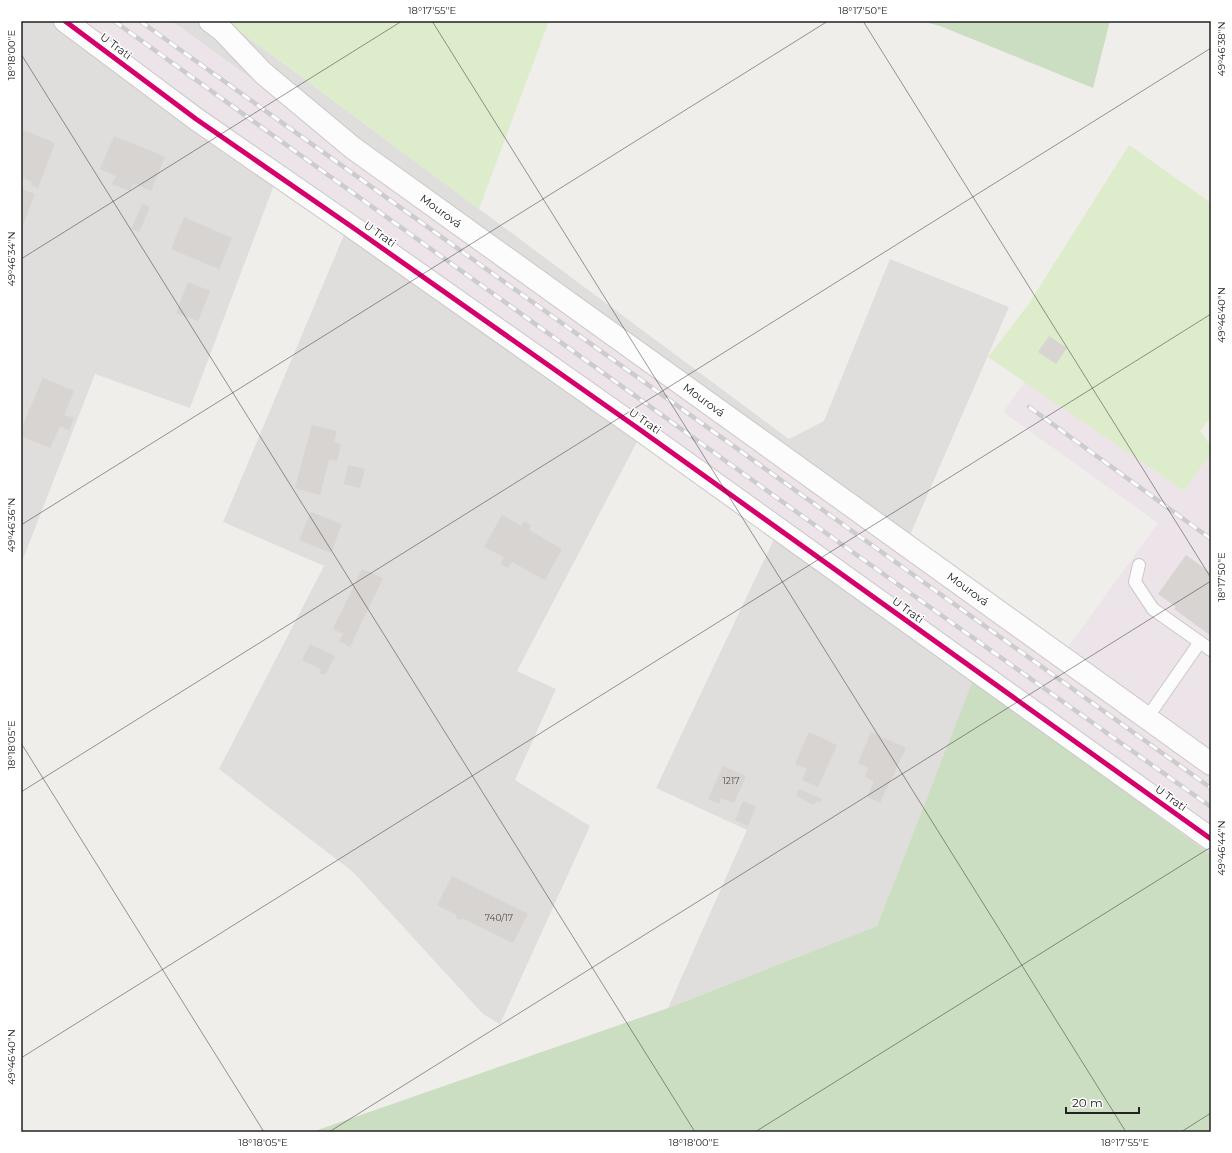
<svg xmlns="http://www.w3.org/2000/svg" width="1232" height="1153" font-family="Montserrat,sans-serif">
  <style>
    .residential { fill: #dfdedc }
    .industrial { fill: #ede4e9 }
    .grass { fill: #ddeccb }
    .forest { fill: #cbdec1 }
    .building { fill: #d7d4d2 }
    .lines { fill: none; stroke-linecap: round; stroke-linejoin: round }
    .lane-casing { stroke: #c9c8c7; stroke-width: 14 }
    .street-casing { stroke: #c9c8c7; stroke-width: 24 }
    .lane { stroke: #fdfcfc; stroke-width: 12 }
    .street { stroke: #fdfcfc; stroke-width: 22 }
    .rail-casing { stroke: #ccc; stroke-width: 4.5 }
    .rail { stroke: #fff; stroke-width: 3; stroke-dasharray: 9; stroke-linecap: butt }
    .cycleway-casing { stroke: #fff; stroke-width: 8 }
    .cycleway { stroke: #d6006c; stroke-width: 5 }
    .ticks { fill: none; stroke: #222; stroke-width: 1; stroke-opacity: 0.45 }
    .labels { text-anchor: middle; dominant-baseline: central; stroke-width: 3; stroke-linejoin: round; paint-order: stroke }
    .number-label { font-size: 9px; fill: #4f4e4e }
    .street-label { font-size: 11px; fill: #222; stroke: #fff }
    .neatline { fill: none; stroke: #222; stroke-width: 1.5 }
    .ticks-label { font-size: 10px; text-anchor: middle; fill: #222 }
  </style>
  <rect width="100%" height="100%" fill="#f0eeeb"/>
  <g class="residential">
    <path d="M21,21H82L1211,832V855L973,681L877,926L668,1008L747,830L656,788L776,535L639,438L517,671L556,689L515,780L590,826L500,1024L483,1014L353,872L219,769L324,566L223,522L344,235L274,185L190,408L95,374L21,564Z"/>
    <path d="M171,21H226L789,439L824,421L890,259L1009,307L910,535L1065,651L850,509Z"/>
  </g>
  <g class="industrial">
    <path d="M82,21H171L1211,769V832Z"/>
    <path d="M1025,382L1184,491L1211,453V758L1065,651L1158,523L1003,412Z"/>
  </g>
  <g class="grass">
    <path d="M233,21H549L479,209L232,25Z"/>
    <path d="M1129,145L1211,203V417L1200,431L1211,446V453L1184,491L988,357L1028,305Z"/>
  </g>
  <g class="forest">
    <path d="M921,21H1110L1093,88L940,26Z"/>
    <path d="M973,680L1211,855V1132H312L668,1008L877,926Z"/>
  </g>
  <g class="building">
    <path d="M21,129L55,143L38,188L31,185L32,182L21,177Z"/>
    <path d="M114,136L130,143V142L165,157L151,191L133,183L130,191L112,184L116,176L100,169Z"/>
    <path d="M21,189L35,194L21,230Z"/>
    <path d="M142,204L150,207L139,232L131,229Z"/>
    <path d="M184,217L232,238L219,269L171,249Z"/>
    <path d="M188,282L210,291L198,321L176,313Z"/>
    <path d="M1049,336L1067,348L1056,364L1038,352Z"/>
    <path d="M43,378L74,391L64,415L74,418L69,430L60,426L50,448L21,436V429Z"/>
    <path d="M312,425L337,431L334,442L341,444L337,461L329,459L320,495L295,488Z"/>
    <path d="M348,465L365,469L360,488L344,484Z"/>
    <path d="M311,512L342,524L331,553L299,540Z"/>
    <path d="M502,515L521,526L524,521L531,525L529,530L562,549L545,580L512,562L508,568L500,564L504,557L484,547Z"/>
    <path d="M1186,555L1211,573V636L1174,609L1176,607L1158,594Z"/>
    <path d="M362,569L383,578L350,647L339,641L343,634L333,629Z"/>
    <path d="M310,644L335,656L325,675L319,673L321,669L302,660Z"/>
    <path d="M809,732L837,745L818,787L802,780L807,769L795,764Z"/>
    <path d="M871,732L906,748L880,803L867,797L874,781L865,777L868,768L858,763Z"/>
    <path d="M723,766L746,776L734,803L721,798L719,804L708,799Z"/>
    <path d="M799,789L822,799L820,803L816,801L814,805L796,796Z"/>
    <path d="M743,801L756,807L748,826L735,820Z"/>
    <path d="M452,876L528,914L513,943L462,918L461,920L456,918L457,915L437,905Z"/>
  </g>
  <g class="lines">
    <g class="lane-casing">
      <g id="lane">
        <path d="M1139,565L1135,582L1153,609L1211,650"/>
        <path d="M1147,718L1200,642"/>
      </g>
    </g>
    <g class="street-casing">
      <g id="street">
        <path d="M65,21L196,119L355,229L639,429L1211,839"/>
        <path d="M210,21L222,30L263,73L353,148L1211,764"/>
      </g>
    </g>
    <use href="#lane" class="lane"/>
    <use href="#street" class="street"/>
    <g class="rail-casing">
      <g id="rail">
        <path d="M114,21L830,536L1211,807"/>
        <path d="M140,21L1211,788"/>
        <path d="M1029,407L1211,539"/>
      </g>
    </g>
    <use href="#rail" class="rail"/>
    <g class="cycleway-casing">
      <path id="cycleway" d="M65,21L196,119L355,229L639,429L1211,839"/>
    </g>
    <use href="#cycleway" class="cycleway"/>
  </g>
  <path class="ticks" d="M432,21L1126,1132M863,21L1211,578M21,54L695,1132M21,259L402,21M21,525L828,21M21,743L264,1132M21,792L1211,48M21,1058L1211,314M329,1132L1211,581M755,1132L1211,847M1181,1132L1211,1113"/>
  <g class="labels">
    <g class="number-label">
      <text x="731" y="780">1217</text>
      <text x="499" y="917">740/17</text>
    </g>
    <g class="street-label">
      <text transform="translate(116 46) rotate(37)">U Trati</text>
      <text transform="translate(441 211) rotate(36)">Mourová</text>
      <text transform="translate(380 234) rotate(35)">U Trati</text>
      <text transform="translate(704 400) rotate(36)">Mourová</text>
      <text transform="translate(645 421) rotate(35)">U Trati</text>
      <text transform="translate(968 589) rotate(36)">Mourová</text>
      <text transform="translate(908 610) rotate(36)">U Trati</text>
      <text transform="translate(1171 798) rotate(36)">U Trati</text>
    </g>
  </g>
  <rect width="1232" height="1153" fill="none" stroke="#ffffff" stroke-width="44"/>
  <path d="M1066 1107v6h73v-6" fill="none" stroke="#222222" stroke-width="2"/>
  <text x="1072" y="1107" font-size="12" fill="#222222" stroke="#ffffff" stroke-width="3" paint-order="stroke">20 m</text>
  <rect x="22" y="22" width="1188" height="1109" class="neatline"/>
  <g class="ticks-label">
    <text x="432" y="14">18°17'55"E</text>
    <text x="863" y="14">18°17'50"E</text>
    <text transform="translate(1221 49) rotate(-90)" y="4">49°46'38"N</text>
    <text transform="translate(11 55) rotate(-90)" y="4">18°18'00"E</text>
    <text transform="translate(11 259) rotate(-90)" y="4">49°46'34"N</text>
    <text transform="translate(1221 315) rotate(-90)" y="4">49°46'40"N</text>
    <text transform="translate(11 525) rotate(-90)" y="4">49°46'36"N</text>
    <text transform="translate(1221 577) rotate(-90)" y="4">18°17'50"E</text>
    <text transform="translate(11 745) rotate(-90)" y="4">18°18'05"E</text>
    <text transform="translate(1221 848) rotate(-90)" y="4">49°46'44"N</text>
    <text transform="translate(11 1057) rotate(-90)" y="4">49°46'40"N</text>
    <text x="263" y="1146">18°18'05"E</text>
    <text x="694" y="1146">18°18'00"E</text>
    <text x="1125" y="1146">18°17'55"E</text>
  </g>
</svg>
